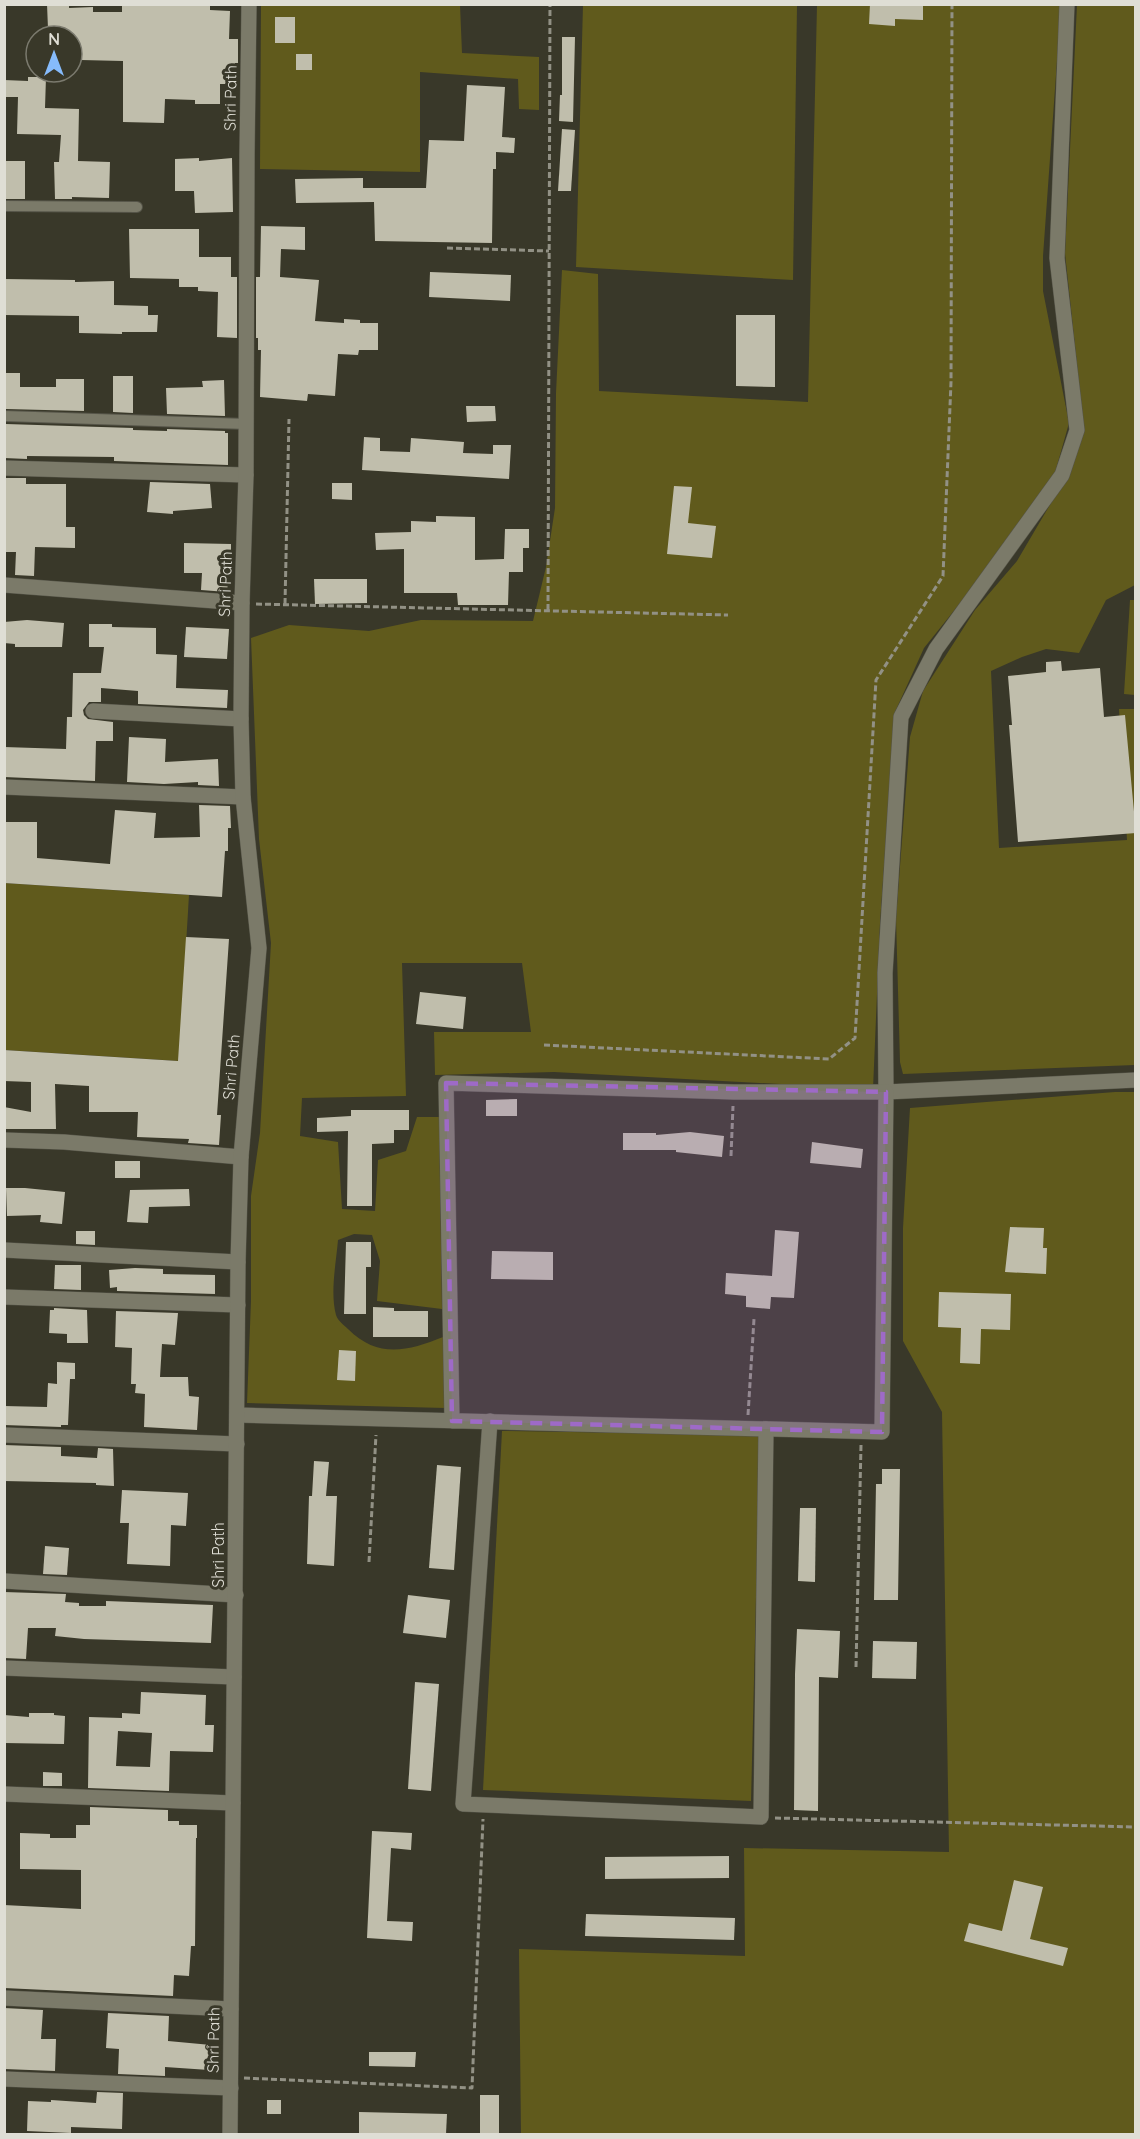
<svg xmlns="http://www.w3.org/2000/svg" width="1140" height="2139" font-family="Quicksand,sans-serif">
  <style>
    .green { fill: #605a1c }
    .building { fill: #c0beac; fill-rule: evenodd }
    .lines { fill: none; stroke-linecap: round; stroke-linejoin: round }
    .service-casing { stroke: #555448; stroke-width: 12 }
    .minor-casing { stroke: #555448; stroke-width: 16 }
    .path { stroke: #929185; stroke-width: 3; stroke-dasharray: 6 3; stroke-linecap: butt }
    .service { stroke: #7b7a69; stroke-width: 10 }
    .minor { stroke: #7b7a69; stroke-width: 15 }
    .marked { fill: #9e6ac7; fill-opacity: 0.2; stroke: #9e6ac7; stroke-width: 4.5; stroke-dasharray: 12 8; stroke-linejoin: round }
    .labels { text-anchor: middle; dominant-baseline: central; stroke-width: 6; stroke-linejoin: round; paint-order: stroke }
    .street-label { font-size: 16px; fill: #dfded5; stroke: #393829 }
  </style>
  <rect width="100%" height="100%" fill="#393829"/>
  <g class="green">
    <path d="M261,5H460L462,53L539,57V110L519,109L518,79L420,72V172L260,169Z"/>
    <path d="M583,5H797L793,280L576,267Z"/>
    <path d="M817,5H1061L1043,256V291L1069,423L1055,473L1006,546L924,648L895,712L880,923L873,1089L554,1072L435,1075L434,1032H531L522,963H402L406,1096L302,1098L300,1136L338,1142L342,1209L375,1211L378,1160L406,1151L417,1117H439L442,1309L377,1301L380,1261L372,1235L354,1234L338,1240C336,1264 330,1292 336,1315C338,1321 344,1325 348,1329C378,1359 408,1351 443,1337L446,1408L247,1403L251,1301V1196L260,1133L271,943L259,839L251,638L289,625L369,631L421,620L533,621L546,567L555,508L556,393L562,270L598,274L599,391L808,402Z"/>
    <path d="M1077,5H1135V585L1106,600L1079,653L1046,649L1022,657L991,671L999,848L1127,840L1119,709H1135V1065L903,1074L900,1062L896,918L910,737L923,691L975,610L1017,561L1068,474L1084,430L1065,253Z"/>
    <path d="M1130,600H1135V695L1124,694Z"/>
    <path d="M4,883L189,895L179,1061L5,1050Z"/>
    <path d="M1115,1092H1135V2134H521L519,1949L745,1956L744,1848L949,1852L942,1412L903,1341V1228L910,1108Z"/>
    <path d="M502,1431L760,1435L751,1801L483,1790Z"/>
  </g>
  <g class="building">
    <path d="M47,4H69V8L93,7V12H122V4H210V10L230,11L229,39H238V63H235L234,84H220V104H195V100L165,99L164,123L123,122V61L81,60L82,52H72V36H66V28L48,29Z"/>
    <path d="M870,4H923V20L895,19V26L869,24Z"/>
    <rect x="275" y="17" width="20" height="26"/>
    <path d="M562,37H575L573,122L559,121L560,95H562Z"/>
    <rect x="296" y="54" width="16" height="16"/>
    <path d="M28,77H46L45,108L79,109L78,161L110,162L109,198L72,197V199H55L54,162H59L61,135L17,134L18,97H4V80L28,81Z"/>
    <path d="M467,85L505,87L502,137L515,138L514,153L496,152V169H493L492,243L375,241L374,202L296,203L295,179L363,178V188H426L429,140L464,141Z"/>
    <path d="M562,129L575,130L571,191H558Z"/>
    <path d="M199,158V161L232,158L233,212L195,213L194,191H175V159Z"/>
    <rect x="4" y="161" width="21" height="38"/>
    <path d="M261,226L305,227V250L281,249L280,277L319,280L315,321L344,323V319L360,320V323H378V350H359L358,355L338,354L335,396L308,394L307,401L260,397L261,350H258V338H256V277H260Z"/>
    <path d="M129,229H199V257H231V277H237V338L217,337L218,292L198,291V287H179V279L130,278Z"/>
    <path d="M430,272L511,275L510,301L429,297Z"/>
    <path d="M4,279L75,280V282L114,281V305L148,306V315H158L157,332H122V334L79,333V316L4,315Z"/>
    <path d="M736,315H775V387L736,386Z"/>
    <path d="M4,373H20V387H56V379H84V411L6,409Z"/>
    <path d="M113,376H133V413L113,412Z"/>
    <path d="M224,380L225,416L167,414L166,388L203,387L202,381Z"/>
    <path d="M466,406H495L496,421L467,422Z"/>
    <path d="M6,424L133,428V430L167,431V429L225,431V433H228V465L114,461V457L27,456V459L4,458Z"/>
    <path d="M364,437L380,438V451L410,452L411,438L464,442L463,453L493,454V445H511L509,479L362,470Z"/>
    <path d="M4,478H26V484H66V527H75V548L35,547L34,576L15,575L16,552H4Z"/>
    <path d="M150,482L210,484L212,508L173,511V514L147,512Z"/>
    <path d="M332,483H352V500L332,499Z"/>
    <path d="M674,486L692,487L688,523L716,526L712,558L667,554Z"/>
    <path d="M436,516L475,517V560L504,559L505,529H529V548H523V572H509L508,605H458L457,593H404V549L376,550L375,533L411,532V521L436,522Z"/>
    <path d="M184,543L231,544V573H229L227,592L201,590L202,573H184Z"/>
    <path d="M314,579H367V603L315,604Z"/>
    <path d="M27,620L64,623L62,647H15V644L4,643V622Z"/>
    <path d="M89,624H112V627L156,628V654L177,655L176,688L228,690L227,708L138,704V691L101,688V702H89L83,710L84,715L88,719L113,722V741H96L95,781L4,777V747L66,749L67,717H72L73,673H101L104,647H89Z"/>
    <path d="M186,627L229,629L227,659L184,657Z"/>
    <path d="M1061,661L1062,671L1100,668L1104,717L1125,715L1136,833L1018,842L1009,725H1012L1008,676L1046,672V662Z"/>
    <path d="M129,737L166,739L165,762L218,759L219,786L198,785V782L164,784L127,782Z"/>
    <path d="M199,805L230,806L231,828H228V851H225L222,897L4,883V822H37V858L110,864L115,810L156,813L154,838L200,837Z"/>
    <path d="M186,937L229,939L217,1115H221L219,1145L188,1143L189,1139L137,1137L138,1112H89V1086L55,1084L56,1129H4V1107L31,1112V1082L4,1081V1050L178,1061Z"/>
    <path d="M420,992L466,997L463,1029L416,1024Z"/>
    <path d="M517,1099V1116H486V1100Z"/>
    <path d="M351,1110H409V1130H394V1143L372,1144V1206H347L348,1131L317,1132V1118L351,1116Z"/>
    <path d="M690,1132L724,1136L722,1157L676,1152V1150H623V1133H656V1135Z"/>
    <path d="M812,1142L863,1149L861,1168L810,1163Z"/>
    <rect x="115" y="1161" width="25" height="17"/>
    <path d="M6,1188H25L65,1192L62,1224L40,1222L41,1215L7,1216Z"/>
    <path d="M189,1189L190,1206L149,1207L148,1223L127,1222L130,1190Z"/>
    <path d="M1010,1227L1044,1228L1043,1248H1047L1046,1274L1005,1272Z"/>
    <path d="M775,1230L799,1232L794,1298L771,1297L770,1309L746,1307V1296L725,1294L726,1273L772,1276Z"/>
    <path d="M76,1231H95V1245L76,1244Z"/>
    <path d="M346,1242H371V1267H366V1314H344Z"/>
    <path d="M492,1251L553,1252V1280L491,1279Z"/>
    <path d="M55,1265H81V1290L54,1289Z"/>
    <path d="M135,1268L163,1269V1274L215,1275V1294L117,1291V1287L110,1288L109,1270Z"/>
    <path d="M939,1292L1011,1294L1010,1330L981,1329L980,1364L960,1363L961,1328L938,1327Z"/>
    <path d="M373,1307L394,1308V1311H428V1337H373Z"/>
    <path d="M54,1308L87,1310L88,1343H67V1334L49,1333L50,1310H54Z"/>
    <path d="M116,1311L178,1313L175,1345L162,1344L160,1377H188L189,1396L199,1397L197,1430L144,1427L145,1394L135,1393L136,1384H131L132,1348L115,1347Z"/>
    <path d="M339,1350L356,1351L355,1381L337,1380Z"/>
    <path d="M57,1362L75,1363V1379H70L68,1425H61V1427L4,1425V1406L47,1407L48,1383L57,1384Z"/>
    <path d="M4,1445L61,1447V1456L97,1458L98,1448L113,1449L114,1486L96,1485V1483L4,1481Z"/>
    <path d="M314,1461L329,1462L326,1496H337L334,1566L307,1564L309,1496H312Z"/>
    <path d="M437,1465L461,1467L454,1570L429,1568Z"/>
    <path d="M882,1469H900L898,1600H874L876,1484H882Z"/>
    <path d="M122,1490L188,1493L186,1526L171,1525L170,1566L127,1564L129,1523H120Z"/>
    <path d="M800,1508H816L815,1582L798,1581Z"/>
    <path d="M45,1546L69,1548L67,1575L43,1574Z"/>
    <path d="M4,1592L66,1594L65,1602L79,1603V1606H106V1601L213,1605L211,1643L84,1639L55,1636L56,1628H28L26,1659L4,1658Z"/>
    <path d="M408,1595L450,1600L446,1638L403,1633Z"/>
    <path d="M797,1629L840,1631L838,1678L819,1677L818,1811L794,1810L795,1674Z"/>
    <path d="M873,1641L917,1642L916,1679L872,1678Z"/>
    <path d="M415,1682L439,1684L431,1791L408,1789Z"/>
    <path d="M141,1692L206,1695L205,1725H214L213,1752L170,1751L169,1791L88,1788L89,1717L122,1718V1713L140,1714ZM118,1731L152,1733L150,1767L116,1766Z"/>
    <path d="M29,1713H54V1715L65,1716L64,1744L4,1743V1715L29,1717Z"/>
    <path d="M43,1772L62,1773V1786H43Z"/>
    <path d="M90,1807L168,1810V1821H179V1825H197V1838H196L195,1946H191L189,1976L174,1975L173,1996L4,1988V1905L81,1909V1870L20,1869V1833L50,1834V1838H76V1825H90Z"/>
    <path d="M372,1831L412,1833L411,1850L391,1848L387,1921L413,1922L412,1941L367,1938Z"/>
    <path d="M729,1856V1878L605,1879V1857Z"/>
    <path d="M1014,1880L1043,1887L1030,1939L1068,1948L1063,1966L964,1941L969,1923L1002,1931Z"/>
    <path d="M586,1914L735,1918L734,1940L585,1936Z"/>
    <path d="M4,2008L43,2010L41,2039H56L55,2071L4,2069Z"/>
    <path d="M108,2013L169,2016L168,2041L211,2045L209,2070L165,2067V2076L118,2074L119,2049L106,2048Z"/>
    <path d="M369,2052H416L415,2067L369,2066Z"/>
    <path d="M97,2092L123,2093L122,2129L71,2127V2133L27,2131L28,2101L51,2102V2100L96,2103Z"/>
    <rect x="480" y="2095" width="19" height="39"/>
    <rect x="267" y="2100" width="14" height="14"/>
    <path d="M359,2112L447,2114L446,2134H359Z"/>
  </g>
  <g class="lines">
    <g class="service-casing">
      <g id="service">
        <path d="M4,206L137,207"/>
        <path d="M4,416L247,424"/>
      </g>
    </g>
    <g class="minor-casing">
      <g id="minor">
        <path d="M1067,4L1057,258L1077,430L1062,475L936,649L901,717L885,973L886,1092L1136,1080"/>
        <path d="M4,468L246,475"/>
        <path d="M4,585L242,603"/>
        <path d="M93,711L241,719"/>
        <path d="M4,787L243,797"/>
        <path d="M4,1140L64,1142L241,1157"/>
        <path d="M4,1250L238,1262"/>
        <path d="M4,1297L238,1305"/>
        <path d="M237,1415L882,1432L886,1092H734L446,1083L452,1421"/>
        <path d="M490,1421L463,1804L761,1817L766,1429"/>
        <path d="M4,1435L237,1444"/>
        <path d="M4,1581L236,1595"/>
        <path d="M4,1668L234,1677"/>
        <path d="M4,1794L233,1803"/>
        <path d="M4,1998L231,2009"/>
        <path d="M4,2079L231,2088"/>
        <path d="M230,2134L238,1262L241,1157L259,948L243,797L241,719L242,603L246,475L247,155L249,4"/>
      </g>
    </g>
    <g class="path">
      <path d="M447,248L549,251"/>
      <path d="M256,604L728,615"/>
      <path d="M285,604L289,419"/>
      <path d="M548,610L550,4"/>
      <path d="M544,1045L829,1059L855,1038L876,680L943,576L951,382L952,4"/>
      <path d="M731,1156L733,1106"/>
      <path d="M748,1415L754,1319"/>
      <path d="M369,1562L376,1435"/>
      <path d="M856,1667L861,1445"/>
      <path d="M775,1818L1136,1827"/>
      <path d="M244,2078L472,2088L483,1819"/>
    </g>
    <use href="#service" class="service"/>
    <use href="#minor" class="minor"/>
  </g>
  <path class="marked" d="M446,1083L886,1092L882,1432L452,1421Z"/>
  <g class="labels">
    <g class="street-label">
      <text transform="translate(230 98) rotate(-89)">Shri Path</text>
      <text transform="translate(225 584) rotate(-88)">Shri Path</text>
      <text transform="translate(231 1067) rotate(-85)">Shri Path</text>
      <text transform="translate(218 1555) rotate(-90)">Shri Path</text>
      <text transform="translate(213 2040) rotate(-89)">Shri Path</text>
    </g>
  </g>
  <rect width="1140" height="2139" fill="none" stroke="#dfded5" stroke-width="12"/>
  <g transform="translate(54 54)"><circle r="28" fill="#393829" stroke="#7b7a6e" stroke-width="1.5"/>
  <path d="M0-4.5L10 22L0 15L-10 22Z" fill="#86bbfb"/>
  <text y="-9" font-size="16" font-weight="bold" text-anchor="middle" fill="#dfded5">N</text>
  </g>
</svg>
